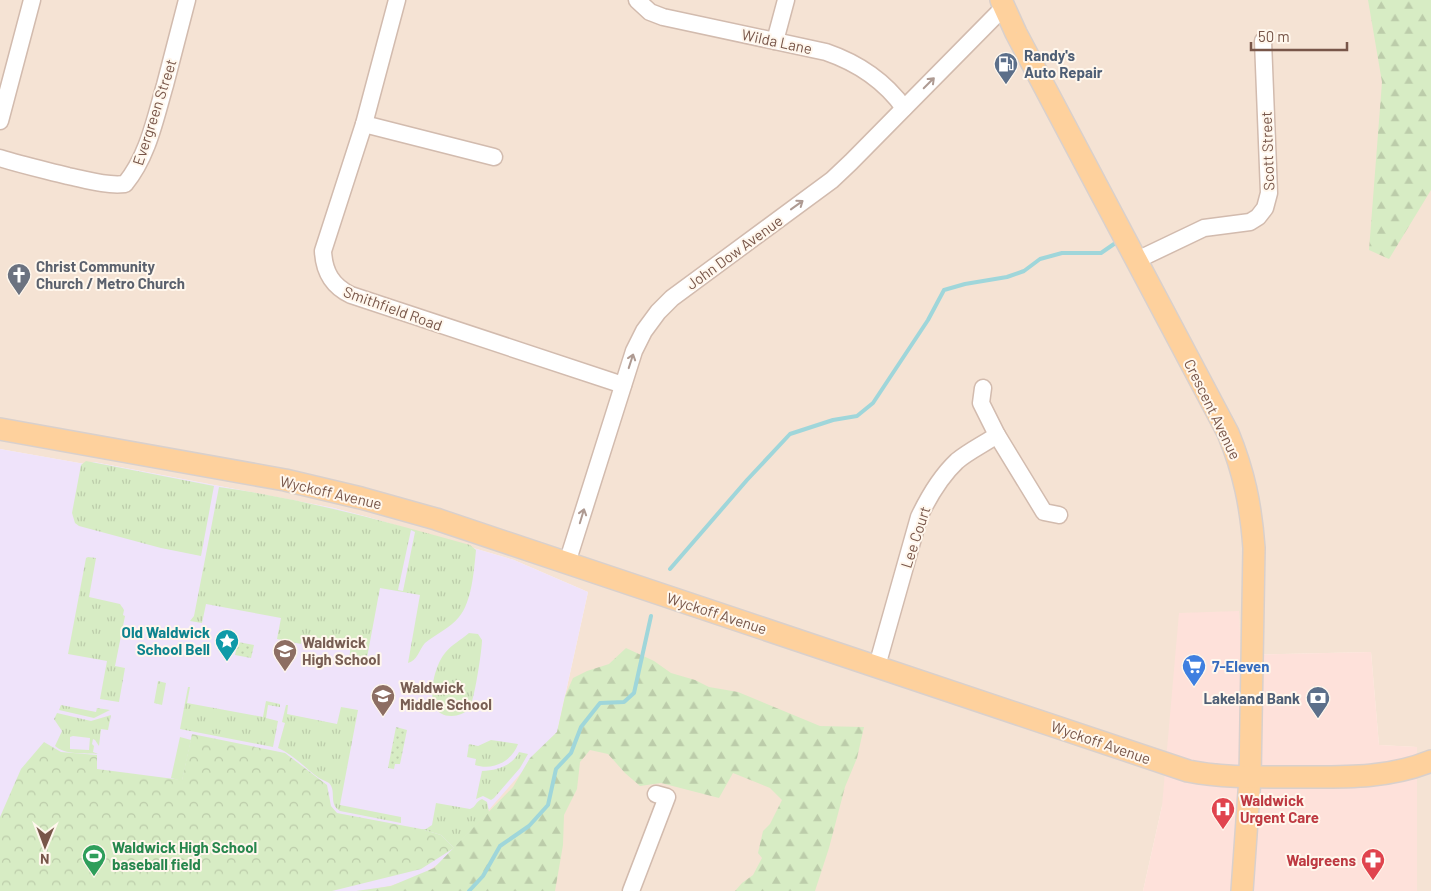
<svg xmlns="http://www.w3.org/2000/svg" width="1431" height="891" font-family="Barlow,sans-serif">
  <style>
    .residential { fill: #f5e3d4 }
    .commercial { fill: #fee1da }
    .education { fill: #efe3fa }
    .grass { fill: url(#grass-tufts); fill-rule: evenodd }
    .forest { fill: url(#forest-firs) }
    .park { fill: url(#park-crowns) }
    .garden { fill: url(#garden-dots) }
    .pitch { fill: #d7ecc4 }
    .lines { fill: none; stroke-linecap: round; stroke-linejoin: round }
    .stream { stroke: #9fd6da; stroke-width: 4 }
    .minor-casing { stroke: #d2bbae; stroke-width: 19 }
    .major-casing { stroke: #d9d0cc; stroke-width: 24 }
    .minor { stroke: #fff; stroke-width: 16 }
    .major { stroke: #fed19d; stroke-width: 21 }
    .oneway { stroke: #ae9a92 }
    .labels { text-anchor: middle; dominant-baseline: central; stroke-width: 4; stroke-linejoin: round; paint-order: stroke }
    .street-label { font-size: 15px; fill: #785649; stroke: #fff7ed }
    .service-label { font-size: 15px; font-weight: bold; fill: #4e5e75; stroke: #fff7ed; text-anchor: start }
    .worship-label { font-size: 15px; font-weight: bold; fill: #5b616d; stroke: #fff7ed; text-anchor: start }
    .culture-label { font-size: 15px; font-weight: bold; fill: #0d838f; stroke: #fff7ed; text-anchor: end }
    .education-label { font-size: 15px; font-weight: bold; fill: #785e54; stroke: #fff7ed; text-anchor: start }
    .shop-label { font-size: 15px; font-weight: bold; fill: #366cbe; stroke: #fff7ed; text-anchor: start }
    .health-label { font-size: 15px; font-weight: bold; fill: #be3a42; stroke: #fff7ed; text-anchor: start }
    .leisure-label { font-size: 15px; font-weight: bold; fill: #27864d; stroke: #fff7ed; text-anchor: start }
  </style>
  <defs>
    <pattern id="grass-tufts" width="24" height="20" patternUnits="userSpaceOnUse" patternTransform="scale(1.25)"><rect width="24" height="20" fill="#d7ecc4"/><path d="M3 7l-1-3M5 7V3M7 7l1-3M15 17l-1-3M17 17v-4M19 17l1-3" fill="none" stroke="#bcccaa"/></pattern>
    <pattern id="forest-firs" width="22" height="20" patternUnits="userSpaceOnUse" patternTransform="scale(1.25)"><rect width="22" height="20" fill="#d7ecc4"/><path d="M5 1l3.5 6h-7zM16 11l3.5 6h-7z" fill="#bcccaa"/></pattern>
    <pattern id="park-crowns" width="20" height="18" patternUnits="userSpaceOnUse" patternTransform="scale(1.25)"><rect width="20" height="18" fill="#d7ecc4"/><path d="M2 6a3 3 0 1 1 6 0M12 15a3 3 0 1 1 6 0" fill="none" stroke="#bcccaa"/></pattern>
    <pattern id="garden-dots" width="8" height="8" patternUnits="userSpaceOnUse" patternTransform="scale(1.25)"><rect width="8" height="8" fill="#d7ecc4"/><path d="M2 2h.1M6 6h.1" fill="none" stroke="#bcccaa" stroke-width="1.8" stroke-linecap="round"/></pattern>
  </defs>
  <rect width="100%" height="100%" fill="#fdf2e6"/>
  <path class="residential" d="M0,0H1431V891H1417V747L1379,745L1371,652L1240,655L1239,611L1162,806L1143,891H362L557,732L588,592L514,560L368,517L334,508L94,462L85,464L0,449Z"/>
  <path class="commercial" d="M1239,611L1241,655L1371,652L1379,745L1417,747V891H1143L1162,806L1179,613Z"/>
  <path class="education" d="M0,449L85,464L94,462L334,508L368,517L514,560L588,592L557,732L446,859L420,876L390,886L362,891H0Z"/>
  <g class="grass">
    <path d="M86,461L214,486L201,556L161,548L79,526L75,523L72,513L81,465Z"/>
    <path d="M219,487C305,499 387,522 470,545L476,550C474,570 472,602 459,617C450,628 436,634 425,643C419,650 417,661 408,663L420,595L380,588L366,663L349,660L351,644L303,635L301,644L277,639L281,618L206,604L202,623L190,621L194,616ZM411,530L415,532L403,591L398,590Z"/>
    <path d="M88,557L96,558L89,597L120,604L124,610L123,615L125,616L115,666L125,668L119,702L100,699L107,661L68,654L86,558Z"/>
    <path d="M469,633L478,634L482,640C482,650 474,703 469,709C465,713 458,716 452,716C421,717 433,667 445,653C451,645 461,640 469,633Z"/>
    <path d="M158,681L166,683L162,705L154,703Z"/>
    <path d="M188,687H190L187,703L263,717L266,701L280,704V707L268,705L266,718L278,721L273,747L180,729Z"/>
    <path d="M61,705L96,712L97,708L110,710L94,718L59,710Z"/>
    <path d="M286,705H288L287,714L337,724L341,707L358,710L340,805L401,817V823L340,811C328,804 337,791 329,783C326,781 322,780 319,778C305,768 294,755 278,748L285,723L282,722Z"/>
    <path d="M57,713L91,721L111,715L108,730L101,729L99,746L95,740L93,739L92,744L94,746L93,752L98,754C85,753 65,755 55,746L62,731L54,719ZM73,736L90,738L89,750L70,749V737Z"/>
    <path d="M491,740L518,744C512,761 493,771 475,765L476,759L467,757L469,744L478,746Z"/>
    <path d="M519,752L528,754L520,768L494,798L491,800L483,796L476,799L482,771C497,770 512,766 519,752Z"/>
    <path d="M482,799L487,802L489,812L454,848L441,835L421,829H426L432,825L436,803L470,809C476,807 476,801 482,799Z"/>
  </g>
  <g class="forest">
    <path d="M1368,0H1431V190L1389,259L1369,250L1382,82Z"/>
    <path d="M626,648L654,661L671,673L695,680L709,687L738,692L820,726L864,727L857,758L845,787L829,848L815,891H735L742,883L753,875L762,858L758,853L763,831L770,824L782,800L770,788L733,773L719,798L661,783L640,786L625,773L608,754L590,750L580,762L577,789L564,815L563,845L555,891H356L391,886L434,868L513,787L530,758L557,732L565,696L573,678L587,671L609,664Z"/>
  </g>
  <path class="park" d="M192,734L285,753L327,785L331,806L337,813L421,829L441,835L454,848L421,869L332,891H0V817L21,769L44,742L61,752L97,755V769L182,780Z"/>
  <g class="garden">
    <path d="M238,642L254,645L251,658L235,655Z"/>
    <path d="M396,727L407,730L400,764H395L394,769L388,768Z"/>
  </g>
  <path class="pitch" d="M180,737L191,740L182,781L171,778Z"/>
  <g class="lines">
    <g class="stream">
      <path d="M670,569L747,480L790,434L833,420L857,416L873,403L928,320L944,290L965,284L1007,277L1024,271L1040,259L1062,253H1101L1114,244"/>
      <path d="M469,891L483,876L500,846L529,826L548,805L556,769L571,753L581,727L600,703L624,702L634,693L651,616"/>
    </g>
    <g class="minor-casing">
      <g id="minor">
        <path d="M397,0L364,124L323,251C324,272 332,286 351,295L623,385"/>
        <path d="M637,0L650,12L663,17L826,52C858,63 884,80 904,108"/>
        <path d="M775,41L786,0"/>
        <path d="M0,121L32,0"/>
        <path d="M364,124L494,157"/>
        <path d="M0,158C22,165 45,170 68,176C87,180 106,186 125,184C148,156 155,119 165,85C172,57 180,28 187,0"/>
        <path d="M1137,260L1204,228L1250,222L1258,217L1265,208L1269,193L1263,41"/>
        <path d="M983,388L981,403L997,435L1044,512L1059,515"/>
        <path d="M567,563L634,351L644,331L658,312L672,298L832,180L851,162L1004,7"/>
        <path d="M877,666L919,517C929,496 940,477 957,461C969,451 984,444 997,435"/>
        <path d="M631,891L667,797L656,794"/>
      </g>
    </g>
    <g class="major-casing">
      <g id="major">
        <path d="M1001,0L1016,33L1228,433C1244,472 1251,506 1254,548L1250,778L1242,891"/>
        <path d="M0,429L285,480L361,498L436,519L1188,771C1223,778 1259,777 1295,777C1342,777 1387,779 1431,761"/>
      </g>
    </g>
    <use href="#minor" class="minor"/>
    <use href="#major" class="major"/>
  </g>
  <defs><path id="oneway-shaft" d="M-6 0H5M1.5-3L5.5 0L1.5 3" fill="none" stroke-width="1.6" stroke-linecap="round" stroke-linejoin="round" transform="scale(1.25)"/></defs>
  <g class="oneway">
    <use href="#oneway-shaft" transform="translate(929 83) rotate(-45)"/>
    <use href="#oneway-shaft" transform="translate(797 205) rotate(-36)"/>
    <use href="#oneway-shaft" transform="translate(631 361) rotate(-72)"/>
    <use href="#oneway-shaft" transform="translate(582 516) rotate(-73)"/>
  </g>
  <defs>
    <g id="fuel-pin" transform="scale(1.25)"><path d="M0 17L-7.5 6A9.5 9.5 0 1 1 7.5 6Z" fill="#5c6f8a" stroke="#fff7ed"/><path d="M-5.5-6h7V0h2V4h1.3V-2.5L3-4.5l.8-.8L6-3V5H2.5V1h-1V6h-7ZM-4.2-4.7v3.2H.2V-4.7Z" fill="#fff"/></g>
    <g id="church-pin" transform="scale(1.25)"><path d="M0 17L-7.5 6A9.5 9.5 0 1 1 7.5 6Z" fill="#6b7280" stroke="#fff7ed"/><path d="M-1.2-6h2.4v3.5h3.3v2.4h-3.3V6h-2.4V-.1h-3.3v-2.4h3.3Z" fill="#fff"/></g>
    <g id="sight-pin" transform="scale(1.25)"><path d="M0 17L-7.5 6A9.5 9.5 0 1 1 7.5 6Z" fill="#0f9aa8" stroke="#fff7ed"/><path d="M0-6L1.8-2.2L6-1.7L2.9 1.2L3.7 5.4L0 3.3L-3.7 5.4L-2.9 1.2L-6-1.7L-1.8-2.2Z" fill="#fff"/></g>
    <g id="school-pin" transform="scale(1.25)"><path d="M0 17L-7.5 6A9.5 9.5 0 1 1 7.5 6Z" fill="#8d6e63" stroke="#fff7ed"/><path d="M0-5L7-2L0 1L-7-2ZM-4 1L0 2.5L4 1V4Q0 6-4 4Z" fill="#fff"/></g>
    <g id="supermarket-pin" transform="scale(1.25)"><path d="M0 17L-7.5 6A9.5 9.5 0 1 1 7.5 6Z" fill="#3f7fe0" stroke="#fff7ed"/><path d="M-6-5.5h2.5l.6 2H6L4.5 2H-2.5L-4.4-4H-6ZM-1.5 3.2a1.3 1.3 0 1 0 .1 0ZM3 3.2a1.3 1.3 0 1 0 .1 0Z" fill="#fff"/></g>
    <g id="bank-pin" transform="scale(1.25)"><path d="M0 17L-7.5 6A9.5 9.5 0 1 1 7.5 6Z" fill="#5c6f8a" stroke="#fff7ed"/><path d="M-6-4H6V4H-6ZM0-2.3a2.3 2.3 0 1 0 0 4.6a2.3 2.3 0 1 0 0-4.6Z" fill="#fff"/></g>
    <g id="hospital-pin" transform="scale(1.25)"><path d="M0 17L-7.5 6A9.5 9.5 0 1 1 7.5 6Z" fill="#e0444e" stroke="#fff7ed"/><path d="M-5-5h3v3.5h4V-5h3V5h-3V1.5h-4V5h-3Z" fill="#fff"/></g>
    <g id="stadium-pin" transform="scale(1.25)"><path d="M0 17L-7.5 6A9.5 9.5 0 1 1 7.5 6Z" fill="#2e9e5b" stroke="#fff7ed"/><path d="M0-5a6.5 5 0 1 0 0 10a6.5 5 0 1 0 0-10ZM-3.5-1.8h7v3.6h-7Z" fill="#fff"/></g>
    <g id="pharmacy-pin" transform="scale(1.25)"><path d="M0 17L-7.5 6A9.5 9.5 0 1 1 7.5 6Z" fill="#e0444e" stroke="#fff7ed"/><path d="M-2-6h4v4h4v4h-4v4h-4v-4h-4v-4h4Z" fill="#fff"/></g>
  </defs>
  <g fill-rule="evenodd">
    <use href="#fuel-pin" x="1006" y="64"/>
    <use href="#church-pin" x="19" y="275"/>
    <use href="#sight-pin" x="227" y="641"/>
    <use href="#school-pin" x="285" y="651"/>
    <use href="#supermarket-pin" x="1194" y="666"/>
    <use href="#school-pin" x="383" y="696"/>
    <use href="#bank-pin" x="1318" y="698"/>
    <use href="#hospital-pin" x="1223" y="809"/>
    <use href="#stadium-pin" x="94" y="856"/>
    <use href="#pharmacy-pin" x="1373" y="860"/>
  </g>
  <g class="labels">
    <g class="street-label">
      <text transform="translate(777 41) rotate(12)">Wilda Lane</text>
      <text transform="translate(154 112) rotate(-72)">Evergreen Street</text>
      <text transform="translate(1267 151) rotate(-92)">Scott Street</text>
      <text transform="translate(734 252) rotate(-36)">John Dow Avenue</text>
      <text transform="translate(393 308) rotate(20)">Smithfield Road</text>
      <text transform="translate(1213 409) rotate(64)">Crescent Avenue</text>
      <text transform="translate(331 492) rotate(13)">Wyckoff Avenue</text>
      <text transform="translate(915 537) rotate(-72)">Lee Court</text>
      <text transform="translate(717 613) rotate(18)">Wyckoff Avenue</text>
      <text transform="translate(1101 742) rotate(19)">Wyckoff Avenue</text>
    </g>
    <g class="service-label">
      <text x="1024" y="55">Randy's<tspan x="1024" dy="17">Auto Repair</tspan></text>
      <text x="1300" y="698" text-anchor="end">Lakeland Bank</text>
    </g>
    <g class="worship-label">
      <text x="36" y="266">Christ Community<tspan x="36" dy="17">Church / Metro Church</tspan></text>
    </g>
    <g class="culture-label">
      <text x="210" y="632">Old Waldwick<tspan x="210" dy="17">School Bell</tspan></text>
    </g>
    <g class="education-label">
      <text x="302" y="642">Waldwick<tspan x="302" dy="17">High School</tspan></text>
      <text x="400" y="687">Waldwick<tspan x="400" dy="17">Middle School</tspan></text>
    </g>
    <g class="shop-label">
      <text x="1212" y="666">7-Eleven</text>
    </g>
    <g class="health-label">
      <text x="1240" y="800">Waldwick<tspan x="1240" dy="17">Urgent Care</tspan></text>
      <text x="1356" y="860" text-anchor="end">Walgreens</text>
    </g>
    <g class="leisure-label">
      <text x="112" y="847">Waldwick High School<tspan x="112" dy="17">baseball field</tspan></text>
    </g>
  </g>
  <g transform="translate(45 846) rotate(181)" stroke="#fff7ed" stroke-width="4" paint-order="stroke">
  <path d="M0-4L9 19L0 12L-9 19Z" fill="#785649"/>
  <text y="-8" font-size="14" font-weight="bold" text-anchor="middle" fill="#785649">N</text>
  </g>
  <path d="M1251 42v8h96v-8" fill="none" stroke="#785649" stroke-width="2.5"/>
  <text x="1258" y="42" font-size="15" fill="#785649" stroke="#fff7ed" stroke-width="4" paint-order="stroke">50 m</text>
</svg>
